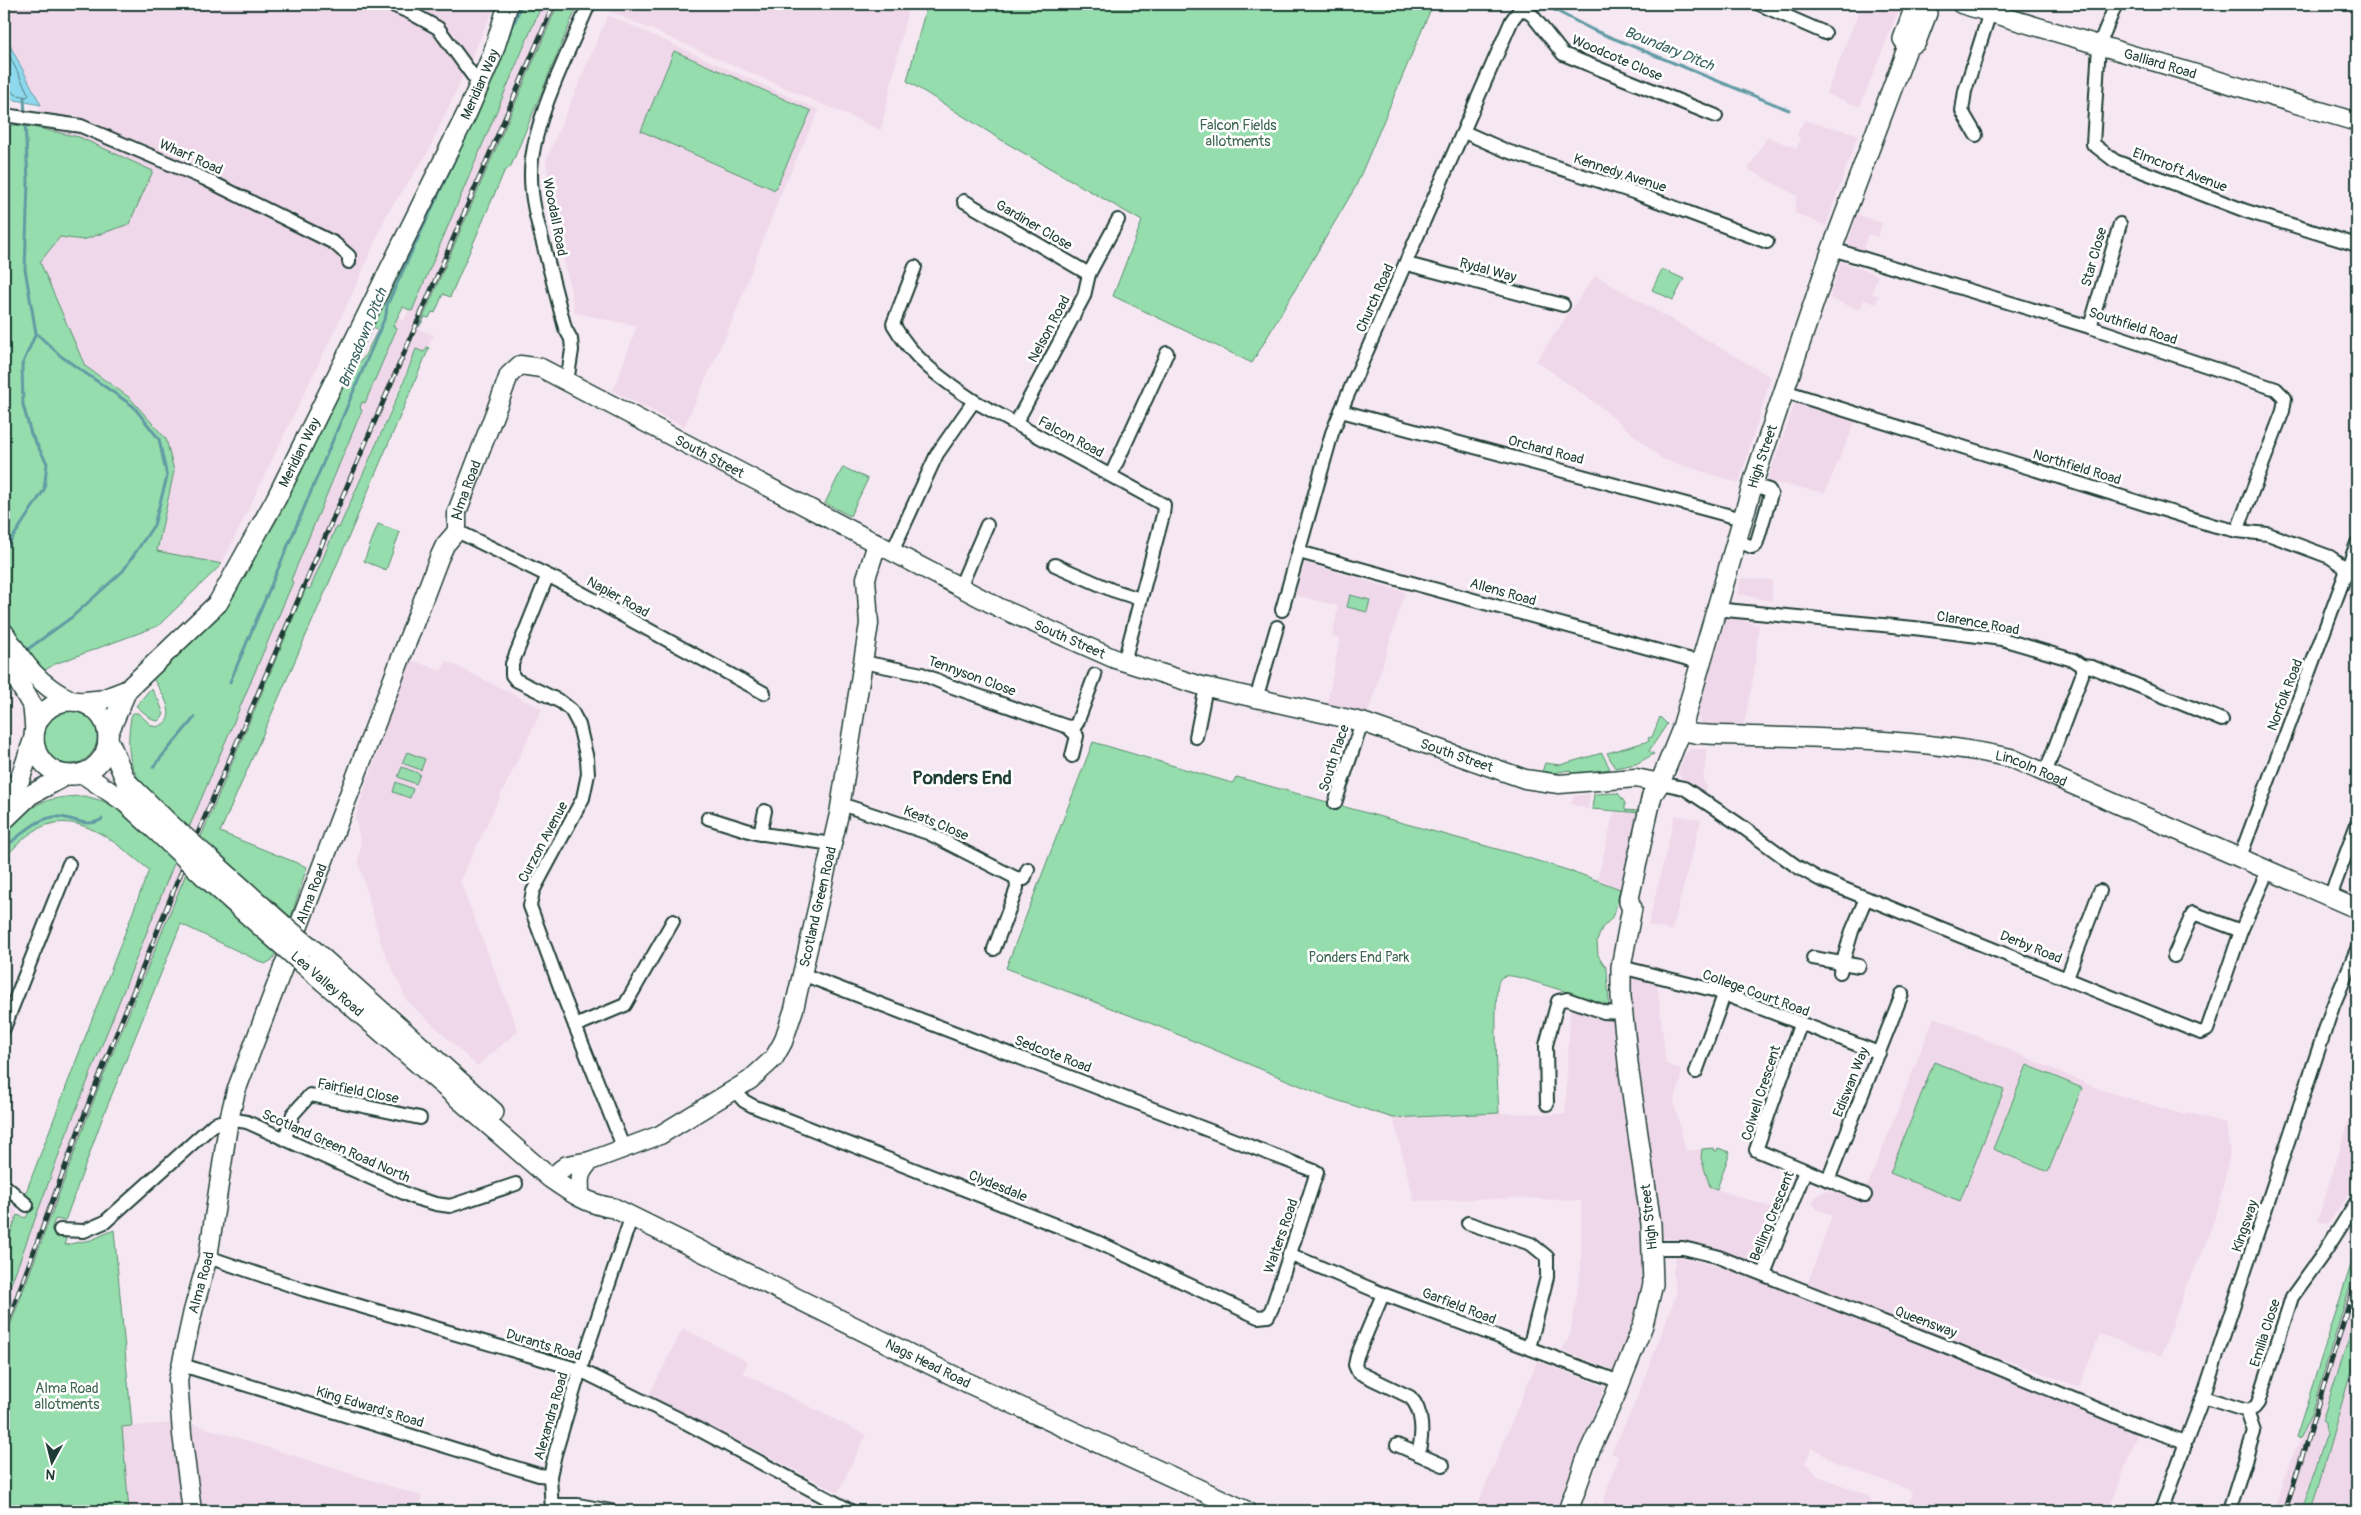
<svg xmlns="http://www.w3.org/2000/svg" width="2361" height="1515" font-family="Pangolin,sans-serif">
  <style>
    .built { fill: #efd8ea }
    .green { fill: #95ddac; stroke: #5a8d70 }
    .water { fill: #8ed9ee; stroke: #629ba4 }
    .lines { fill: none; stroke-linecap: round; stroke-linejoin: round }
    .shore { stroke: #4b7b7e; stroke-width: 1 }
    .stream { stroke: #629ba4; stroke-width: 3 }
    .street-casing { stroke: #1f3d34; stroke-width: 16 }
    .secondary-casing { stroke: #1f3d34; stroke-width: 21 }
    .primary-casing { stroke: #1f3d34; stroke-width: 22 }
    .street { stroke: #fff; stroke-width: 12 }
    .secondary { stroke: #fff; stroke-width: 18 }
    .primary { stroke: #fff; stroke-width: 19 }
    .rail-casing { stroke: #1f3d34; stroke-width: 5 }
    .rail { stroke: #fff; stroke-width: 3; stroke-dasharray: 9; stroke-linecap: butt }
    .primary-bridge-casing { stroke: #1f3d34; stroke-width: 22; stroke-linecap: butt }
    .primary-bridge { stroke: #fff; stroke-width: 19 }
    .labels { text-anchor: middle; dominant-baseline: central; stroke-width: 5; stroke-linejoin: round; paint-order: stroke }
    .street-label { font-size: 14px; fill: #1f3d34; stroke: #fff }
    .park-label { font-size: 14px; fill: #3c6552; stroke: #fff }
    .water-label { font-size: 15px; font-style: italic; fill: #3b6462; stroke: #fff }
    .district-label { font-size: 19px; font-weight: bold; fill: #1f3d34; stroke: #fff }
  </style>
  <rect width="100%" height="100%" fill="#f6e8f3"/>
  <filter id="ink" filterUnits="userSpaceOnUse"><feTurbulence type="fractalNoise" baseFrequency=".02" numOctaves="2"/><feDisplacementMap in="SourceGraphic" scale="10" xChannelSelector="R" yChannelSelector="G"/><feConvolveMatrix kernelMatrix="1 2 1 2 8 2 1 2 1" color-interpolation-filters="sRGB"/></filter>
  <g filter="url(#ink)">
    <g class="built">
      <path d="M4,4H496L427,154L387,214L356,286L222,564L157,552L174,471L130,398L85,366L40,261L60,237L83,240L79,137L32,127L41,105L4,34Z"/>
      <path d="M542,4H558L419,326L421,330L434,335L424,352L416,349L339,528L337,527L310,589L306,588L295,614L120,1033L4,1342V1303L65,1138L158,901L293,582L290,581L362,410L360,409L362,402L365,403L397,328L393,326L397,318L404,321L409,309L412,310Z"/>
      <path d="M593,4H909L881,130Z"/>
      <path d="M1862,4H1901L1860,107L1826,94Z"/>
      <path d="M608,15L819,110L779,198L732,322L684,427L613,391L637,326L575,313L550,189L546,160Z"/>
      <path d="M1804,120L1858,134L1826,226L1794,213L1797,196L1748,169L1767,137L1797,148L1800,139L1797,134Z"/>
      <path d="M1857,214L1882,223L1878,237L1868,234L1863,250L1847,245Z"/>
      <path d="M1841,262L1878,275L1872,293L1879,296L1876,304L1864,300L1860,310L1829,298Z"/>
      <path d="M1595,275L1771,377L1739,483L1662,459L1602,408L1536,361Z"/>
      <path d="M1796,401L1856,420L1825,493L1767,481Z"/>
      <path d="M1305,563L1405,592L1368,713L1327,703L1340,638L1332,637L1338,606L1295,595Z"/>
      <path d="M1741,578L1772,580V601L1737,594Z"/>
      <path d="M1726,616L1759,625L1754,674L1744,725H1703L1697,717Z"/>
      <path d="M409,659L441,671L447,661L542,709L460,881L518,1031L477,1066L407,1001L382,947L358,861L361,844L355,818Z"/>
      <path d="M1690,749H1707L1703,780L1707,786L1706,792L1678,775L1685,754Z"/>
      <path d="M1590,794L1588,809L1571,804L1573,796Z"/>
      <path d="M1614,812L1640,814L1623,889L1597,881Z"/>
      <path d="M1675,815L1701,820L1672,931L1648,925Z"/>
      <path d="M1632,976L1657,981L1666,1064L1680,1069L1681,1081L1674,1102L1686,1151L1702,1149L1701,1158L1710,1187L1777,1209L1755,1265L1807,1285L1832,1215L1818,1210L1813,1204V1200L1820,1193L1826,1191L1844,1193L1863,1198L1934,1017L2099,1089L2185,1115L2186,1112L2226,1123L2230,1154L2219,1206L2201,1256L2182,1294H2184L2161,1356L2100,1334L2079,1387L1820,1291L1782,1282L1688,1242L1662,1238L1658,1235L1628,984Z"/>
      <path d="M1571,994L1604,1004L1615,1005L1650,1276L1621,1373L1562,1350L1570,1335L1581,1268V1201L1522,1198L1414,1201L1393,1118L1499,1113L1565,1114Z"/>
      <path d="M2357,1096V1173L2349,1195L2328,1224L2317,1221Z"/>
      <path d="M4,1198L14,1207L17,1213L4,1252Z"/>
      <path d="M1676,1256L1743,1273L2073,1403L2138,1433L2109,1511H1908L1913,1491L1838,1464L1813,1448L1805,1462L1818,1476L1868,1495L1875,1511H1591L1594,1502L1602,1505L1618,1456L1611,1453L1634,1405L1676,1295L1673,1272Z"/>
      <path d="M2357,1264V1313L2322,1421L2325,1422L2326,1434L2302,1511H2274L2284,1477L2310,1417Z"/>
      <path d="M683,1328L748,1362L743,1373L866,1435L838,1492L649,1395Z"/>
      <path d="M2357,1350V1511H2311L2332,1436Z"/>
      <path d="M1537,1361L1605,1387L1562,1491L1558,1511H1475Z"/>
      <path d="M187,1422L422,1496L419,1511H129L122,1427Z"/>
    </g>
    <g class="green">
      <path d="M519,4H542L412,311L403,307L393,326L397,328L365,403L362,402L360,408L362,410L291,580L293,582L188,830C150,788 120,783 131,717L133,713H138L151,725L156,727C183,721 160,689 151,676L251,563L276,522L325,415L355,364L363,359L378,330L372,326L420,230Z"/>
      <path d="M558,4H578L511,166L504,172L450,297L443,294L435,313L432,312L429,318L425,317L419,327Z"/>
      <path d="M927,4H1433L1356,186L1252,363L1113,296L1142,221L1008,144L907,81Z"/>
      <path d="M674,51L811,111L775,190L641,131Z"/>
      <path d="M4,124L32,127L79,137L153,171L129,224L83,240L60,237L40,262L85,366L130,398L166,439L174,471L157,551L222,564L158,626L55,664L4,694Z"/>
      <path d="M1662,269L1684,279L1673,300L1652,290Z"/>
      <path d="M427,347L429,348L329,583L220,832L307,867L291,917L200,839L306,588L310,589L336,527L339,528L402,386L416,349L424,352Z"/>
      <path d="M843,467L868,479L850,516L825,503Z"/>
      <path d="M378,524L400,532L386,570L364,561Z"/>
      <path d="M1350,595L1370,600L1367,612L1347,607Z"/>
      <path d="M151,688L159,701L164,715L158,721L153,720L136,706Z"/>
      <circle cx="70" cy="737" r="27"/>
      <path d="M1660,717L1667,724L1649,751L1654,754L1636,764L1615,768L1607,753L1649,741L1648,738L1652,737Z"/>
      <path d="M1093,742L1232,783L1237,777L1515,854L1580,874L1620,889L1615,911L1611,919L1602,928L1597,941L1598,955L1607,969L1609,1005L1522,978C1515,977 1505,973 1500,979C1492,987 1498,1095 1499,1113L1393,1118L1330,1098L1155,1025L1006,968Z"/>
      <path d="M407,752L425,759L421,770L402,763Z"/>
      <path d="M1602,753L1610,769L1572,775L1570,770L1541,775L1545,763L1560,765Z"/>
      <path d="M402,767L420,774L416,784L398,777Z"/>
      <path d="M396,782L413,789L410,798L393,792Z"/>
      <path d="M1618,793L1625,803V810L1638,811L1640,813L1592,809L1594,794Z"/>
      <path d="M85,796L103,801L114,807L175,861L65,1138L4,1303V1252L17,1215L26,1218L34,1201L25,1195L26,1192L149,870C119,845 77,806 36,830C24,836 14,849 4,858V837C30,803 43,797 85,796Z"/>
      <path d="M187,871L276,953L272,960L265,964L181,924L102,1119L65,1221L55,1219L51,1230L66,1237L65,1245L91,1240L114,1230L132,1426L122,1427L129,1511H4V1342L98,1089Z"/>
      <path d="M1934,1062L2004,1090L1960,1201L1890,1173Z"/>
      <path d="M2027,1065L2082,1088L2048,1172L1993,1149Z"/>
      <path d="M1714,1148L1715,1151H1717L1718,1148L1730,1152L1717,1189L1710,1187L1701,1158L1702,1149Z"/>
      <path d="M2357,1246V1264L2310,1417L2299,1439L2296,1437Z"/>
      <path d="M2357,1313V1350L2311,1511H2302L2326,1435L2325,1423L2322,1421Z"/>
    </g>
    <path class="water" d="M4,34L41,105L10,99L4,85Z"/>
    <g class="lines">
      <path class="shore" d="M4,45L29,95L27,97L14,94L9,87L4,85"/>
      <g class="stream">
        <path d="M1543,4L1593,30L1789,110"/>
        <path d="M508,37L522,4"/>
        <path d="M24,98L25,115"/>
        <path d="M4,551L44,490L47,463L31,434L23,405L22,365L36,333"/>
        <path d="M24,652L72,617L123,571L154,525L167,477L159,439L133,406L62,357L36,333L25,269L28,182L25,121"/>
        <path d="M230,682L386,315L387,305L459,150"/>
        <path d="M153,767L195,717"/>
        <path d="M10,843C24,832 36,820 53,817C71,815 85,830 102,819"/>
      </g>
      <g class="street-casing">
        <g id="street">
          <path d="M390,4L411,13L438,28L473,76"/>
          <path d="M1759,4L1825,33"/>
          <path d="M2116,4L2099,45L2093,144L2115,161L2246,211L2357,245"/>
          <path d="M4,115L81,126L205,179L334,243L349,256V262"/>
          <path d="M1464,132L1507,151L1636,193L1767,242"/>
          <path d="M1976,135L1962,111L1965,91L1990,12"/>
          <path d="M964,201L1089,274"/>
          <path d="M1832,249L2090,327L2276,389L2285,398L2283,411L2237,531"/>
          <path d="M1407,264L1563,305"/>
          <path d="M915,267L893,324C913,359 940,378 974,401"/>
          <path d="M2090,327L2120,224"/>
          <path d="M567,382L572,350L571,339L565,328C558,301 551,274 544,247C538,224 531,200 531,176C530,125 569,52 589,4"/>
          <path d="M1784,391L2212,525L2237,531L2268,534L2330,557L2357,576"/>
          <path d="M1341,411L1742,519"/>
          <path d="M1016,423L1084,296L1089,274L1118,220"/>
          <path d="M1111,475L1167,353"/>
          <path d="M457,531L567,585L764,693"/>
          <path d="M1736,540L1752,547L1756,545L1771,494L1769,490L1752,485"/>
          <path d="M892,552L937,454L974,401L1164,505L1163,515L1124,662"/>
          <path d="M1299,552L1699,662"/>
          <path d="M1055,565L1112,590L1140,599"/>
          <path d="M547,577L512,664V675L516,680L561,702L571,710L579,725L587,759L588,774L583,798L533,891L530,906L564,998L624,1149"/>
          <path d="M960,587L987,525"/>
          <path d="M1715,609L1914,628L2002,639L2073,660L2082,666L2092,667L2222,720"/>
          <path d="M1282,610L1332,433L1345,401L1512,20L1521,8L1532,15L1563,54L1716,116"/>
          <path d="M863,662L922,674L950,686L1068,727L1077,736L1072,756"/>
          <path d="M1256,699L1277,627"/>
          <path d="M1068,727L1075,726L1077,723L1095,675"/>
          <path d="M1196,737L1206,687"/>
          <path d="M2046,771L2082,675V666"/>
          <path d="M1660,783L1684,788L1737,823L1796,866L1819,879L2201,1033L2207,1030L2241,931L2268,870"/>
          <path d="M1335,803L1362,722"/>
          <path d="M841,804L928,833L1016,878L1024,879L1028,869"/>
          <path d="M708,818L756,833L832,844"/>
          <path d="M760,834L765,811"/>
          <path d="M2240,857L2357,543"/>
          <path d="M2330,897L2357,824"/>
          <path d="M994,949L1017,888L1016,878"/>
          <path d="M2174,956L2193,913L2241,931"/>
          <path d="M1813,958L1859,966"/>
          <path d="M1621,967L1713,990L1879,1053"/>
          <path d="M1840,972L1852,931L1866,898"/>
          <path d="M2067,978L2100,891"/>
          <path d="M1800,1025L1756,1150L1865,1195"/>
          <path d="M575,1026L625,1005L673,921"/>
          <path d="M4,1028L69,864"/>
          <path d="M1696,1072L1724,995"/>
          <path d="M735,1091L744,1101L753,1106L1093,1240L1258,1317L1268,1316L1272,1308L1317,1172L802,974"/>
          <path d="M1547,1104L1546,1045L1558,1001L1567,999L1604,1012L1623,1013"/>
          <path d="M285,1138L293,1114L310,1095L420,1118"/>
          <path d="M1828,1180L1902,994"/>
          <path d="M4,1185L27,1205"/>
          <path d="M1468,1223L1531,1244L1547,1257V1277L1529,1348"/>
          <path d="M60,1230L84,1231L105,1222L214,1124L229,1119L247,1122L415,1198L436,1204L450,1206L516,1184"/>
          <path d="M1653,1248H1683L1716,1256L1955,1350L2136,1425L2183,1441"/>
          <path d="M1289,1254L1383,1294L1620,1382"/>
          <path d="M208,1257L305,1290L580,1370L679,1419L851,1511"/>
          <path d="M1764,1274L1805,1171"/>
          <path d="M1383,1294L1357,1356L1355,1365L1358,1372L1410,1397C1424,1411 1423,1436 1418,1454"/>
          <path d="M182,1365L539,1475L550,1476"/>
          <path d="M2203,1397L2247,1411L2254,1408L2258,1403L2292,1297L2326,1250L2357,1201"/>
          <path d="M2183,1441L2187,1439L2203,1397L2333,1006L2357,949"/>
          <path d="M1397,1445L1443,1465"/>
          <path d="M552,1505H578L611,1511"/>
          <path d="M552,1511L550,1476L555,1454L580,1370L631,1218"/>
          <path d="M2161,1511L2184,1448L2183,1441"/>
          <path d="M2229,1511L2254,1432L2247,1411"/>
        </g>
      </g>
      <g class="secondary-casing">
        <g id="secondary">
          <path id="s1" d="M1961,4L2357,122"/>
          <path id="s2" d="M1681,731L1697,734C1802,739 1908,735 2011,758L2357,909"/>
          <path id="s3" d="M559,1171L567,1165L590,1161L660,1135L750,1080L774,1058L783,1042L794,1009L839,814L869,624L866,578L877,544"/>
          <path d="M580,1188C578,1176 582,1170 590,1161"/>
          <path id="s4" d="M192,1511L182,1434L178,1380L193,1311L208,1257L229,1119L236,1091L439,558L445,545L457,531V512L504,389L509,375L520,365L541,368L1000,608L1115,659L1202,686L1362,722L1525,779L1559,784L1636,778L1660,783"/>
        </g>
      </g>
      <g class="primary-casing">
        <g id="primary">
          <path d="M1908,46L1903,39L1914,9L1923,4"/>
          <path d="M4,633C24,664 38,685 72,701"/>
          <path d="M4,657L33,707L35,730"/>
          <circle cx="71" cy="738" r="37"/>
          <path id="s5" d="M80,702L101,700L127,690L218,603L276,499L467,113L492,56L508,5"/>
          <path d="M108,734L127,690"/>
          <path d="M108,739L126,781L171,825"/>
          <path d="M82,773L125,802L165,839"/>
          <path d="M4,800L20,779L34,738"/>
          <path d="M4,820L30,795L67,775"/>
          <path d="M211,860L281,923"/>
          <path d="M204,876L275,939"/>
          <path d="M309,946L494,1112"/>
          <path id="s6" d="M302,963L550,1178C570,1192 589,1205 614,1208L966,1382L1246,1511"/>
          <path id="s7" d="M1568,1511L1589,1452L1614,1398L1643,1325L1653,1284L1651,1224L1629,1072L1621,997V967L1632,908L1629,902V898L1652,795L1660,783L1681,731L1755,477L1832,249L1908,46L1916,42L1927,13L1925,4"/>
        </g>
      </g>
      <use href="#street" class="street"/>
      <use href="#secondary" class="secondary"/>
      <use href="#primary" class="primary"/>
      <g class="rail-casing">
        <g id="rail">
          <path d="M4,1332L88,1105L177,882L554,4"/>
          <path d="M2285,1511L2357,1278"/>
        </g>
      </g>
      <use href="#rail" class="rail"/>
      <g class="primary-bridge-casing">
        <g id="primary-bridge">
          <path d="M171,825L211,860"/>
          <path d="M165,839L204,876"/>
          <path d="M281,923L309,946"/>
          <path d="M275,939L302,963"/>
        </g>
      </g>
      <use href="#primary-bridge" class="primary-bridge"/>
    </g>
  </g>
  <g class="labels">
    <g class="street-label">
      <text transform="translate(1617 58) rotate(23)">Woodcote Close</text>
      <text stroke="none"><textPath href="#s1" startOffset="208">Galliard Road</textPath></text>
      <text stroke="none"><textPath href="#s5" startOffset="756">Meridian Way</textPath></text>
      <text transform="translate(191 157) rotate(24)">Wharf Road</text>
      <text transform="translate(2180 170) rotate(21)">Elmcroft Avenue</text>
      <text transform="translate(1620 173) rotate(18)">Kennedy Avenue</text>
      <text transform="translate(555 217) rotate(79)">Woodall Road</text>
      <text transform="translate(1034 225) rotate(30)">Gardiner Close</text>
      <text transform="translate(2094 257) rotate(-74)">Star Close</text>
      <text transform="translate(1488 270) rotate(15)">Rydal Way</text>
      <text transform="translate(1375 298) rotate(-66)">Church Road</text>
      <text transform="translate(2133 326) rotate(18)">Southfield Road</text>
      <text transform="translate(1049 329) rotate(-62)">Nelson Road</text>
      <text transform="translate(1071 437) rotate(28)">Falcon Road</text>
      <text transform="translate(1546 450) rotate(15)">Orchard Road</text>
      <text stroke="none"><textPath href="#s5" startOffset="346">Meridian Way</textPath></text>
      <text stroke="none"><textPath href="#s7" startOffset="1095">High Street</textPath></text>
      <text stroke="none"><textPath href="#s4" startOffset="1422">South Street</textPath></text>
      <text transform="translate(2077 467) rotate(17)">Northfield Road</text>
      <text stroke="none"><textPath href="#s4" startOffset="1072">Alma Road</textPath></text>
      <text transform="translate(1503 592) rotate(16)">Allens Road</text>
      <text transform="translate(618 597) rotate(29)">Napier Road</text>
      <text transform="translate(1978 623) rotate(10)">Clarence Road</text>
      <text stroke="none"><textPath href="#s4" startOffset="1826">South Street</textPath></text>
      <text transform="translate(972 676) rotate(20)">Tennyson Close</text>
      <text transform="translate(2285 695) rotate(-69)">Norfolk Road</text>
      <text stroke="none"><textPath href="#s4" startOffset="2231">South Street</textPath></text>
      <text transform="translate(1334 758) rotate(-72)">South Place</text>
      <text stroke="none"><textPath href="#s2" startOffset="354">Lincoln Road</textPath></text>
      <text transform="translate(936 823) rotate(23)">Keats Close</text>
      <text transform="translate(543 842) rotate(-62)">Curzon Avenue</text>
      <text stroke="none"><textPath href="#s4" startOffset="638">Alma Road</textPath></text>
      <text stroke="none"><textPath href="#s3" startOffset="404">Scotland Green Road</textPath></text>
      <text transform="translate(2031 947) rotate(22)">Derby Road</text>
      <text transform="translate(327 984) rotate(41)">Lea Valley Road</text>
      <text transform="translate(1756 993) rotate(20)">College Court Road</text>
      <text transform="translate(1053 1054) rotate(21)">Sedcote Road</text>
      <text transform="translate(1851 1082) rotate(-68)">Ediswan Way</text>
      <text transform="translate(358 1091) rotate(11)">Fairfield Close</text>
      <text transform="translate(1761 1093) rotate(-72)">Colwell Crescent</text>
      <text transform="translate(336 1146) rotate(24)">Scotland Green Road North</text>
      <text transform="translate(998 1186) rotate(22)">Clydesdale</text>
      <text transform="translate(1772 1216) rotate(-68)">Belling Crescent</text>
      <text transform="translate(1649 1217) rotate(-96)">High Street</text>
      <text transform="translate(2245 1226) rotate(-71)">Kingsway</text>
      <text transform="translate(1281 1236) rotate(-71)">Walters Road</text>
      <text stroke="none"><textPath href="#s4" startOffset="232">Alma Road</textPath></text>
      <text transform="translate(1459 1306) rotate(21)">Garfield Road</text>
      <text transform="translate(1926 1322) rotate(21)">Queensway</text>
      <text transform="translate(2265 1333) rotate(-72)">Emilia Close</text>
      <text transform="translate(544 1345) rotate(17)">Durants Road</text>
      <text stroke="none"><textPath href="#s6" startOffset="750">Nags Head Road</textPath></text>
      <text transform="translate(370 1407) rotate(17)">King Edward's Road</text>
      <text transform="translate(551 1416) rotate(-74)">Alexandra Road</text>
    </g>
    <g class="park-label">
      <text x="1238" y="125">Falcon Fields<tspan x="1238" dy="16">allotments</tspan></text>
      <text x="1359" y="957">Ponders End Park</text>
      <text x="67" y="1388">Alma Road<tspan x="67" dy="16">allotments</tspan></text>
    </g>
    <g class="water-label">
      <text transform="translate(1669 49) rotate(22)">Boundary Ditch</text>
      <text transform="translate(363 338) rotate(-68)">Brimsdown Ditch</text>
    </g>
    <g class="district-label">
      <text x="962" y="778">Ponders End</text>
    </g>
  </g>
  <rect width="2361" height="1515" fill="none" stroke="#fff" stroke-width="20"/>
  <rect x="10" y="10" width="2341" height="1495" fill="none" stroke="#1f3d34" stroke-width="2" filter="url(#ink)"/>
  <g transform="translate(52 1462) rotate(187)" stroke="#ffffff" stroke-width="4" paint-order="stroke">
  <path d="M0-4L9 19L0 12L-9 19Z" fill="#1f3d34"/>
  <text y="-8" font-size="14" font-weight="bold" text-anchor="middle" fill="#1f3d34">N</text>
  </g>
</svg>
